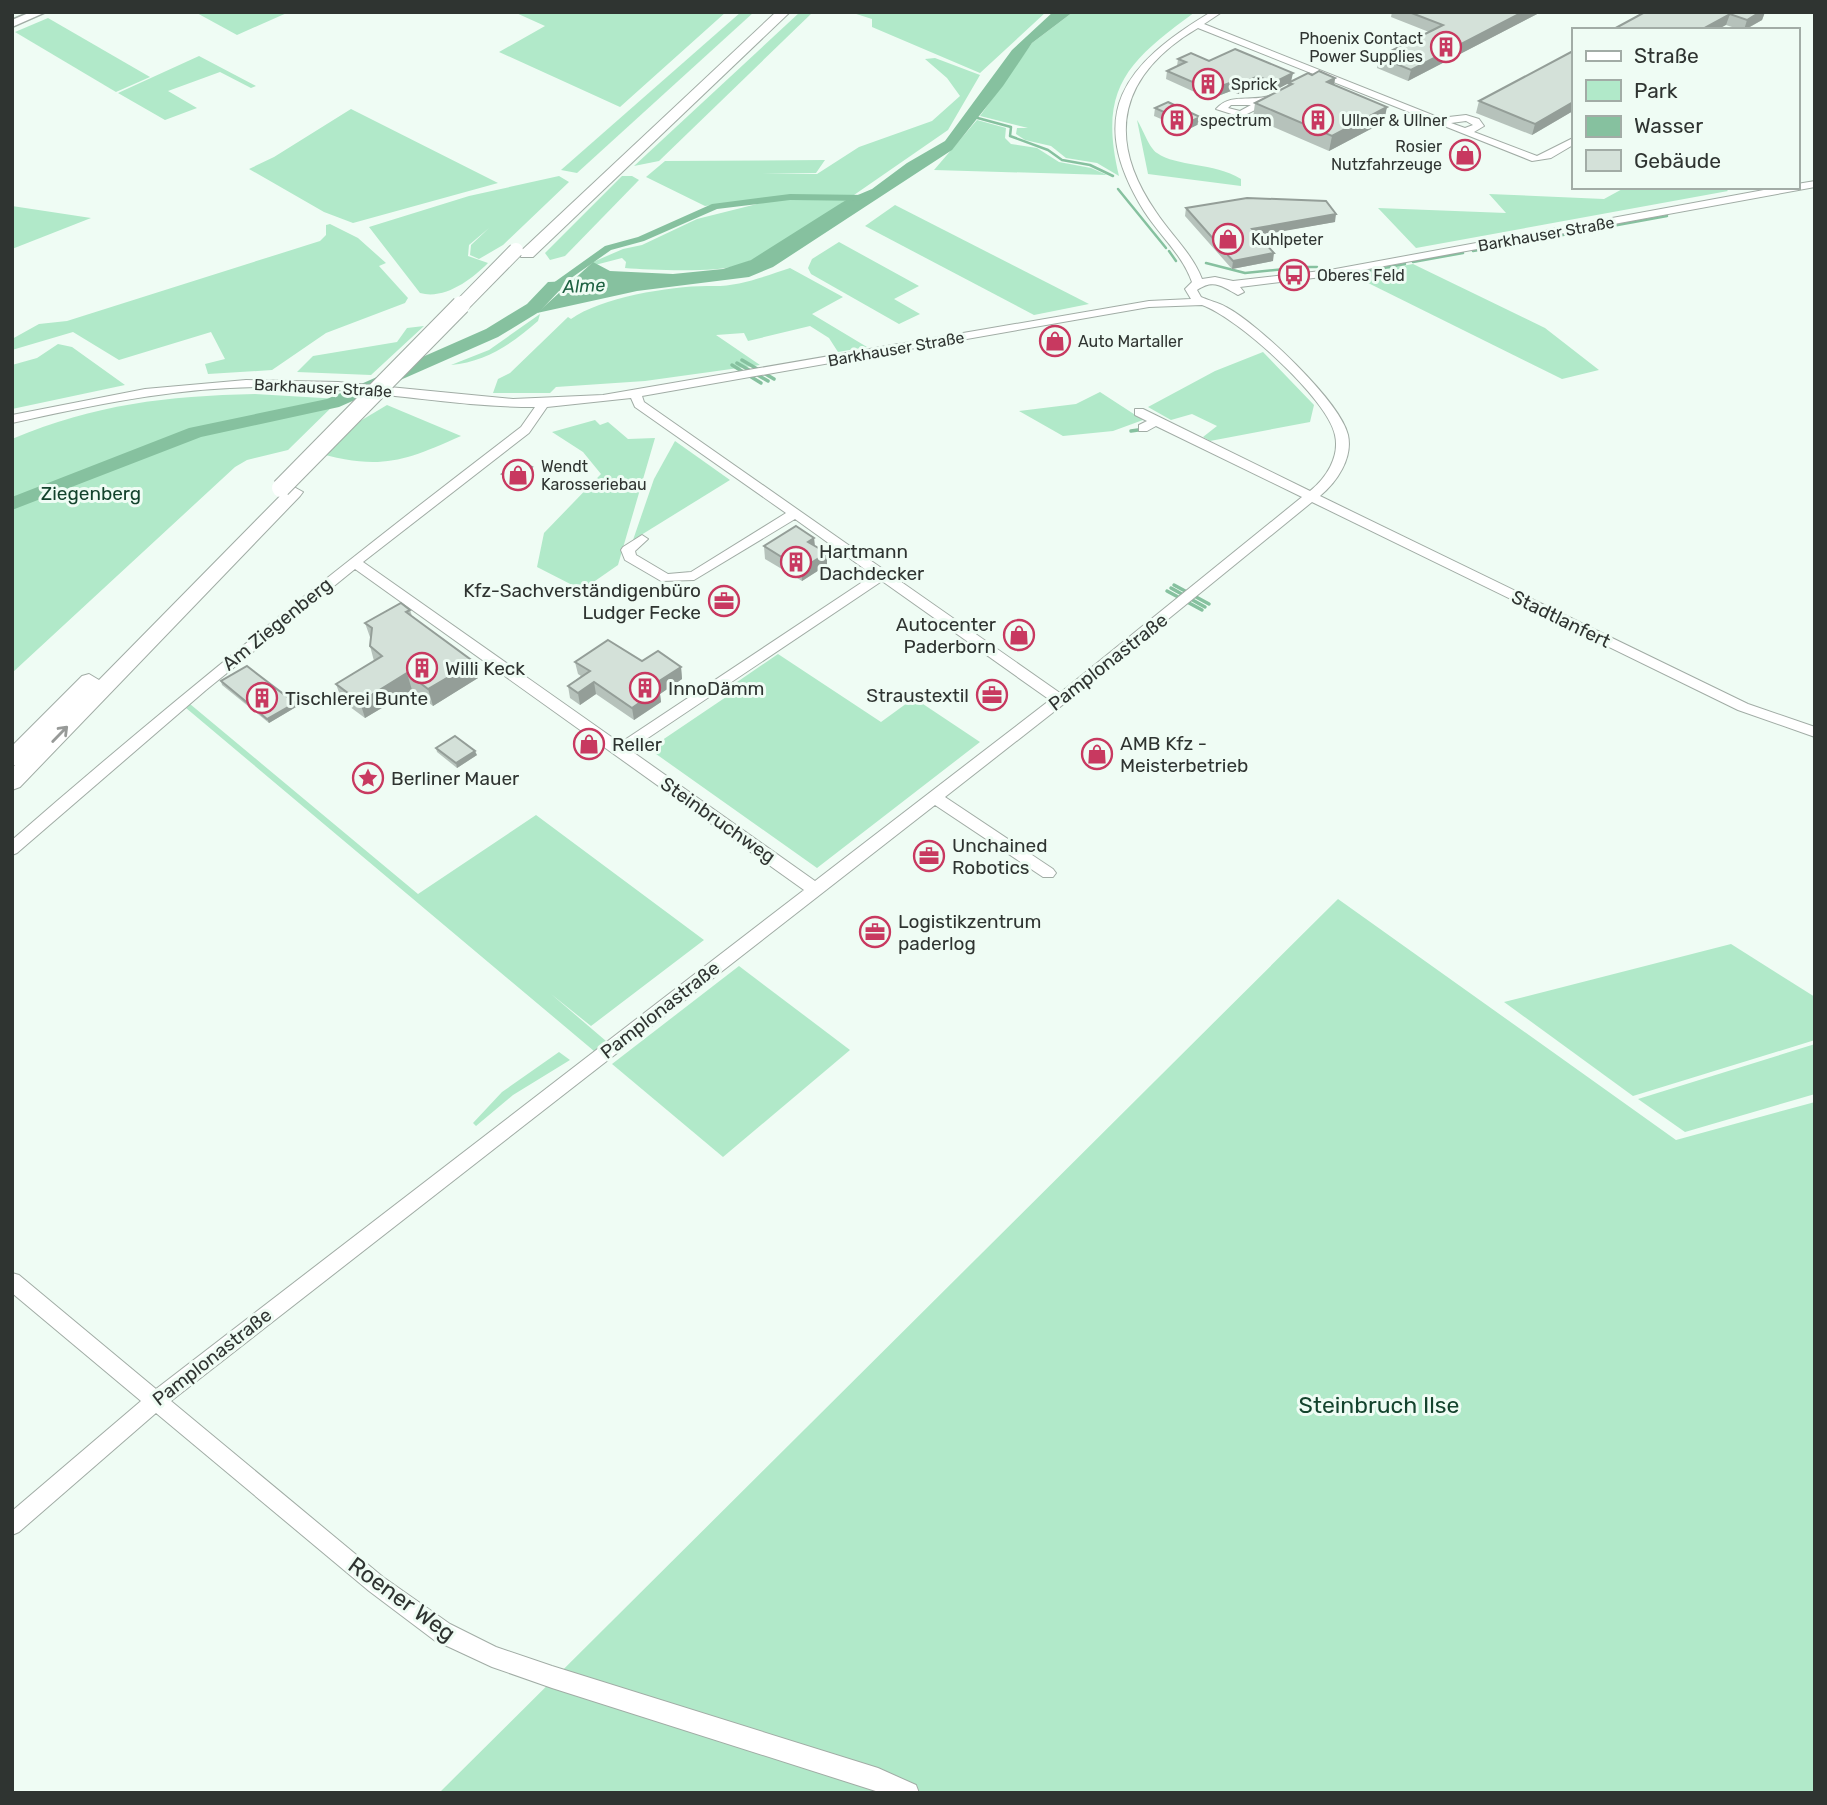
<svg xmlns="http://www.w3.org/2000/svg" width="1827" height="1805" font-family="Rubik,sans-serif">
  <style>
    .green { fill: #b1e9c9 }
    .water { fill: #86c19f }
    .lines { fill: none; stroke-linecap: round; stroke-linejoin: round }
    .stream-far1 { stroke: #86c19f; stroke-width: 2.5 }
    .stream { stroke: #86c19f; stroke-width: 3.5 }
    .canal { fill: #86c19f; fill-rule: evenodd }
    .river { fill: #86c19f; fill-rule: evenodd }
    .minor-casing { stroke: #a1aca5; stroke-width: 2 }
    .major-casing { stroke: #a1aca5; stroke-width: 3 }
    .highway-casing { stroke: #a1aca5; stroke-width: 2 }
    .minor { fill: #fff; fill-rule: evenodd }
    .major { fill: #fff; fill-rule: evenodd }
    .highway { fill: #fff; fill-rule: evenodd }
    .highway-bridge-far1-casing { stroke: #a1aca5; stroke-width: 16; stroke-linecap: butt }
    .highway-bridge-casing { stroke: #a1aca5; stroke-width: 20; stroke-linecap: butt }
    .highway-bridge-far1 { stroke: #fff; stroke-width: 14 }
    .highway-bridge { stroke: #fff; stroke-width: 18 }
    .wall { fill: #b6c2bb }
    .shaded-wall { fill: #949e98 }
    .building { fill: #d4e1d9; stroke: #949e98; stroke-width: 2 }
    .oneway { stroke: #979a98 }
    .labels { text-anchor: middle; dominant-baseline: central; stroke-width: 6; stroke-linejoin: round; paint-order: stroke }
    .far-poi-label { font-size: 16px; fill: #2f3431; stroke: #effcf4; text-anchor: start }
    .far-street-label { font-size: 16px; fill: #2f3431; stroke: #effcf4 }
    .far-water-label { font-size: 18px; font-style: italic; fill: #1d6141; stroke: #effcf4 }
    .park-label { font-size: 19px; fill: #14432d; stroke: #effcf4 }
    .poi-label { font-size: 19px; fill: #2f3431; stroke: #effcf4; text-anchor: start }
    .street-label { font-size: 19px; fill: #2f3431; stroke: #effcf4 }
    .near-park-label { font-size: 23px; fill: #14432d; stroke: #effcf4 }
    .near-street-label { font-size: 23px; fill: #2f3431; stroke: #effcf4 }
  </style>
  <rect width="100%" height="100%" fill="#effcf4"/>
  <g class="green">
    <path d="M195,12H289L237,35Z"/>
    <path d="M514,12H726L620,107L499,52L545,26Z"/>
    <path d="M741,12H754L577,173L561,170Z"/>
    <path d="M800,12H813L659,161L634,166Z"/>
    <path d="M850,12H1046L980,73L872,27V19Z"/>
    <path d="M1073,12H1195C1127,62 1098,88 1119,176L1097,163L1066,158L1051,146L1025,140L1016,134L1017,128H1028L980,116L1032,43Z"/>
    <path d="M48,18L150,77L116,92L15,32Z"/>
    <path d="M199,56L256,86L251,88L220,72L168,91L197,108L165,120L118,93Z"/>
    <path d="M935,58L980,75L948,130L854,195L784,196L705,206L646,177L665,161L825,160L816,173L760,174H817L859,147L932,121L960,96L947,78L925,59Z"/>
    <path d="M351,109L359,113L498,183L353,223L324,212L249,169L274,157Z"/>
    <path d="M977,120L1006,128L1005,138L1011,144L1037,148L1059,162L1091,168L1107,175L934,170Z"/>
    <path d="M1137,120C1143,129 1149,148 1157,153C1177,167 1213,162 1241,179V186L1148,174Z"/>
    <path d="M559,176L569,182L503,245L479,259L470,255L471,245L489,228L469,245L468,256L488,263C472,279 445,300 420,293L369,227L469,196Z"/>
    <path d="M622,176H632L639,180L565,256L550,260L545,253Z"/>
    <path d="M1626,187H1724L1728,191L1416,248L1378,208L1506,213L1489,194L1604,199Z"/>
    <path d="M790,199L846,200C813,224 777,252 739,265C716,273 651,270 625,268L626,262L622,258L595,265L593,262L623,249L642,245L697,219L761,203Z"/>
    <path d="M895,205L1089,304L1034,315L865,226Z"/>
    <path d="M12,206L91,218L12,249Z"/>
    <path d="M330,224L358,238L386,263L379,266L408,298L405,303L326,333L272,370L208,374L205,364L225,359L211,332L119,360L73,332L12,350V339L39,324L67,321L320,241L326,235V225Z"/>
    <path d="M839,242L919,286L894,299L920,314L899,324L811,274L808,268L812,259Z"/>
    <path d="M1413,264L1545,328L1599,370L1562,379L1352,275Z"/>
    <path d="M790,268L843,297L812,314L867,347L838,352L829,338L810,326L748,341L744,333L716,335L760,365L645,381L556,387L550,393H493L498,379L510,373L568,317L571,319C601,297 676,285 711,286C737,287 766,276 790,268Z"/>
    <path d="M540,314L538,321C512,344 485,362 451,365L489,350Z"/>
    <path d="M424,326L371,375L297,372L313,356L397,342L407,328Z"/>
    <path d="M58,344L72,347L125,385L12,409V365L37,358Z"/>
    <path d="M1263,352L1314,405L1310,422L1210,441L1203,437L1217,426L1192,414L1171,420L1148,407L1215,371Z"/>
    <path d="M1100,392L1143,420L1113,431L1063,436L1019,411L1076,404Z"/>
    <path d="M255,394L340,399L288,450L247,460L235,467L12,673V439C96,404 166,396 255,394Z"/>
    <path d="M387,405L461,436C399,464 377,470 310,451Z"/>
    <path d="M595,420L600,425L608,422L628,439L655,438L618,565L582,590L537,567L544,533L601,474L583,452L552,432Z"/>
    <path d="M675,441L730,480L633,540L654,479Z"/>
    <path d="M778,654L881,722L914,698L980,742L817,868L649,749L729,695L724,691Z"/>
    <path d="M190,704L418,894L536,815L704,940L591,1026L551,994L606,1041L594,1051L186,708Z"/>
    <path d="M1338,899L1676,1140L1815,1102V1793H439Z"/>
    <path d="M1731,944L1815,997V1040L1633,1096L1504,1002Z"/>
    <path d="M739,966L850,1050L723,1157L612,1064Z"/>
    <path d="M1815,1044V1094L1685,1132L1638,1099Z"/>
    <path d="M559,1052L570,1060L513,1095L476,1126L473,1123L502,1092Z"/>
  </g>
  <path class="water" d="M1053,12H1073L1032,43L1003,86L952,150L773,267L749,277L637,291L537,313L593,262L610,271L673,274L723,269L751,260L846,200L872,189L907,163L945,141L1012,50Z"/>
  <g class="lines">
    <g class="stream-far1">
      <path d="M974,117L1011,127L1010,136L1048,150L1062,160L1090,165L1113,176"/>
      <path d="M1118,189L1166,248"/>
      <path d="M1541,239L1667,216"/>
      <path d="M1169,251L1176,261"/>
      <path d="M1473,251L1532,241"/>
      <path d="M1413,262L1463,253"/>
      <path d="M1206,263L1245,273L1285,269"/>
      <path d="M1294,267H1317"/>
      <path d="M1368,271L1405,264"/>
    </g>
    <g class="stream">
      <path d="M742,360L774,379"/>
      <path d="M737,363L768,381"/>
      <path d="M732,365L761,383"/>
      <path d="M1131,431L1138,430"/>
      <path d="M1174,585L1209,604"/>
      <path d="M1171,588L1205,607"/>
      <path d="M1167,591L1202,610"/>
    </g>
    <path class="canal" d="M790,194L867,195L872,198L867,201L790,200L717,209L644,241L611,250L557,288L549,286L605,246L638,237L712,204Z"/>
    <path class="river" d="M598,280L604,281L607,285L604,289L559,291L539,312L498,337L339,407L201,437L12,510V497L189,428L327,399L486,329L527,304L548,282Z"/>
    <g class="minor-casing">
      <g id="minor">
        <path d="M1211,12H1222L1204,24L1440,118L1466,115L1479,119L1484,126L1474,132L1537,156L1573,138V145L1551,158L1532,161L1198,28C1120,74 1104,137 1156,212C1171,235 1192,253 1202,279L1215,277L1233,281L1330,270L1780,187H1797V184L1815,181V187L1330,276L1240,287L1244,292L1238,295C1223,287 1214,278 1197,290L1201,297C1209,301 1218,302 1226,307C1257,323 1340,401 1348,435C1353,458 1337,482 1320,496L1748,704L1815,727V737L1738,710L1312,502L1065,703L945,797L1053,869L1056,873L1053,877H1043L935,805L171,1401L383,1577L450,1624L496,1647L552,1666L878,1768L916,1785L919,1793H882L552,1688L492,1667L434,1640L369,1591L156,1413L19,1532L12,1535V1511L141,1401L12,1293V1273L19,1275L156,1389L804,890L355,569L206,690L17,853L12,855V840C177,696 347,560 521,427L535,407C450,407 366,388 280,387C190,385 101,403 12,423V415L145,389L246,380L338,382L513,399L603,395L1149,301L1191,299L1185,289L1192,282C1182,254 1160,236 1144,211C1084,114 1124,64 1211,12ZM1466,121L1473,125L1465,128L1451,123ZM1202,305C1237,317 1328,399 1335,435C1340,457 1326,478 1310,491L1143,409H1135V415L1147,421L1139,425V431H1147L1156,426L1302,497L1060,693L644,402L642,396L1149,307ZM631,398L635,407L786,513L691,572L668,574L636,555L635,551L648,539L642,535L623,547L621,550L625,560L661,581L694,580L795,519L873,575L620,743L363,562L529,433L547,407ZM882,581L1050,700L815,881L630,750Z"/>
        <path d="M1272,95L1275,96V100L1241,117L1216,109C1231,92 1251,103 1272,95ZM1231,105H1251L1240,111L1228,108Z"/>
      </g>
    </g>
    <g class="major-casing">
      <path id="major" d="M31,12H46L12,27V20Z"/>
    </g>
    <g class="highway-casing">
      <g id="highway">
        <path d="M776,12H790L533,257H521V251Z"/>
        <path d="M294,487L303,492L300,496L20,787L12,790V769L15,765L12,766V746L82,676L89,674L99,680L288,488Z"/>
      </g>
    </g>
    <use href="#minor" class="minor"/>
    <use href="#major" class="major"/>
    <use href="#highway" class="highway"/>
    <g class="highway-bridge-far1-casing">
      <path id="highway-bridge-far1" d="M460,307L516,250"/>
    </g>
    <g class="highway-bridge-casing">
      <path id="highway-bridge" d="M281,488L461,305"/>
    </g>
    <use href="#highway-bridge-far1" class="highway-bridge-far1"/>
    <use href="#highway-bridge" class="highway-bridge"/>
  </g>
  <g class="wall">
    <path d="M1392,12H1541L1408,81L1377,68L1379,57L1429,32L1391,17Z"/>
    <path d="M1645,12H1765L1762,20L1745,30H1741L1726,25Z"/>
    <path d="M1573,51V111L1532,135L1476,113L1479,101Z"/>
    <path d="M1178,59L1209,61L1291,81L1312,75L1335,78L1334,85L1384,122L1329,151L1253,118L1255,103L1287,87L1288,83L1272,92L1257,85L1238,94L1231,91L1210,99L1166,79L1167,71L1177,66Z"/>
    <path d="M1155,108L1200,117L1199,124L1187,130L1154,116Z"/>
    <path d="M1186,208L1335,222L1258,235L1273,261L1232,269L1185,216Z"/>
    <path d="M532,467L533,471L518,484L502,478V474Z"/>
    <path d="M814,538L815,546L827,565L802,581L765,559L764,546Z"/>
    <path d="M410,610L412,616L474,662L478,678L433,706L412,690L365,718L342,701L336,684L374,661L370,646L371,640L365,623Z"/>
    <path d="M642,661L681,667L682,679L660,694L661,702L634,720L596,694L580,705L570,698L568,686L581,676L578,674L575,662Z"/>
    <path d="M221,681L295,703L296,707L269,723L222,685Z"/>
    <path d="M436,748L477,755L457,768L437,752Z"/>
  </g>
  <g class="shaded-wall">
    <path d="M1523,12H1541L1408,81L1411,70Z"/>
    <path d="M1760,12H1765L1762,20L1744,30L1747,20Z"/>
    <path d="M1730,14L1726,25L1717,30H1701Z"/>
    <path d="M1293,73L1291,82L1272,92L1273,83Z"/>
    <path d="M1258,76L1257,85L1238,94L1239,85Z"/>
    <path d="M1335,78L1333,93L1327,82Z"/>
    <path d="M1232,82L1231,91L1210,99L1211,90Z"/>
    <path d="M1573,102V111L1532,135L1535,124Z"/>
    <path d="M1387,107L1384,122L1329,151L1332,136Z"/>
    <path d="M1200,117L1199,124L1187,130L1188,123Z"/>
    <path d="M1336,214L1335,222L1251,237L1252,229Z"/>
    <path d="M1274,253L1273,261L1232,269L1233,261Z"/>
    <path d="M532,467L533,471L518,484L517,480Z"/>
    <path d="M814,538L815,550L808,542Z"/>
    <path d="M827,553V565L802,581L801,569Z"/>
    <path d="M474,662L478,678L433,706L428,689Z"/>
    <path d="M681,667L682,679L660,694L661,702L634,720L632,708L653,685Z"/>
    <path d="M407,673L412,690L365,718L360,702Z"/>
    <path d="M594,682L596,694L580,705L578,693Z"/>
    <path d="M295,703L296,707L269,723L267,719Z"/>
    <path d="M475,751L477,755L457,768L456,763Z"/>
  </g>
  <g class="building">
    <path d="M1409,12H1523L1411,70L1379,57L1443,25Z"/>
    <path d="M1645,12H1760L1747,20L1730,14L1701,30H1612Z"/>
    <path d="M1235,49L1293,73L1273,83L1258,76L1239,85L1232,82L1211,90L1167,71L1186,62L1178,59L1191,53L1209,61Z"/>
    <path d="M1573,51V102L1535,124L1479,101Z"/>
    <path d="M1319,71L1335,78L1327,82L1387,107L1332,136L1255,103L1292,84L1288,83L1308,73L1312,75Z"/>
    <path d="M1168,102L1200,117L1188,123L1155,108Z"/>
    <path d="M1247,198L1326,201L1336,214L1252,229L1274,253L1233,261L1186,208Z"/>
    <path d="M519,461L532,467L517,480L502,474Z"/>
    <path d="M796,526L814,538L808,542L827,553L801,569L764,546Z"/>
    <path d="M401,603L410,610L406,612L474,662L428,689L407,673L360,702L336,684L382,656L370,646L372,628L365,623Z"/>
    <path d="M608,640L642,661L658,651L681,667L653,685L659,689L632,708L594,682L578,693L568,686L590,671L575,662Z"/>
    <path d="M247,666L295,703L267,719L221,681Z"/>
    <path d="M455,736L475,751L456,763L436,748Z"/>
  </g>
  <defs><path id="oneway-shaft" d="M-6 0H5M1.5-3L5.5 0L1.5 3" fill="none" stroke-width="1.6" stroke-linecap="round" stroke-linejoin="round" transform="scale(1.75)"/></defs>
  <use class="oneway" href="#oneway-shaft" transform="translate(60 734) rotate(-46)"/>
  <defs>
    <g id="building-ring" transform="scale(1.575)"><circle r="9.5" fill="#effcf4" stroke="#c83960" stroke-width="1.5"/><path d="M-4-6H4V6H1V3H-1V6H-4ZM-2.5-4.3h1.7v1.8h-1.7ZM.8-4.3h1.7v1.8H.8ZM-2.5-1h1.7V.8h-1.7ZM.8-1h1.7V.8H.8Z" fill="#c83960"/></g>
    <g id="shop-ring" transform="scale(1.575)"><circle r="9.5" fill="#effcf4" stroke="#c83960" stroke-width="1.5"/><path d="M-5-2.5h2.3a2.7 3.5 0 0 1 5.4 0H5L5.5 6h-11ZM-1.5-2.5h3a1.5 2.3 0 0 0-3 0Z" fill="#c83960"/></g>
    <g id="bus-ring" transform="scale(1.575)"><circle r="9.5" fill="#effcf4" stroke="#c83960" stroke-width="1.5"/><path d="M-5-6H5V4H4V6H2V4H-2V6H-4V4H-5ZM-3.5-4V0h7V-4ZM-3.5 1.2v1.5H-2V1.2ZM2 1.2v1.5H3.5V1.2Z" fill="#c83960"/></g>
    <g id="office-ring" transform="scale(1.575)"><circle r="9.5" fill="#effcf4" stroke="#c83960" stroke-width="1.5"/><path d="M-6-3h4V-5.5h4V-3h4V5H-6ZM-1-4.5V-3h2v-1.5ZM-6 0V1H6V0Z" fill="#c83960"/></g>
    <g id="sight-ring" transform="scale(1.575)"><circle r="9.5" fill="#effcf4" stroke="#c83960" stroke-width="1.5"/><path d="M0-6L1.8-2.2L6-1.7L2.9 1.2L3.7 5.4L0 3.3L-3.7 5.4L-2.9 1.2L-6-1.7L-1.8-2.2Z" fill="#c83960"/></g>
  </defs>
  <g fill-rule="evenodd">
    <use href="#building-ring" x="1446" y="47"/>
    <use href="#building-ring" x="1208" y="84"/>
    <use href="#building-ring" x="1177" y="120"/>
    <use href="#building-ring" x="1318" y="120"/>
    <use href="#shop-ring" x="1465" y="155"/>
    <use href="#shop-ring" x="1228" y="239"/>
    <use href="#bus-ring" x="1294" y="275"/>
    <use href="#shop-ring" x="1055" y="341"/>
    <use href="#shop-ring" x="518" y="475"/>
    <use href="#building-ring" x="796" y="562"/>
    <use href="#office-ring" x="724" y="601"/>
    <use href="#shop-ring" x="1019" y="635"/>
    <use href="#building-ring" x="422" y="668"/>
    <use href="#building-ring" x="645" y="688"/>
    <use href="#office-ring" x="992" y="695"/>
    <use href="#building-ring" x="262" y="698"/>
    <use href="#shop-ring" x="589" y="744"/>
    <use href="#shop-ring" x="1097" y="754"/>
    <use href="#sight-ring" x="368" y="778"/>
    <use href="#office-ring" x="929" y="856"/>
    <use href="#office-ring" x="875" y="932"/>
  </g>
  <g class="labels">
    <g class="far-poi-label">
      <text x="1423" y="38" text-anchor="end">Phoenix Contact<tspan x="1423" dy="18">Power Supplies</tspan></text>
      <text x="1231" y="84">Sprick</text>
      <text x="1200" y="120">spectrum</text>
      <text x="1341" y="120">Ullner &amp; Ullner</text>
      <text x="1442" y="146" text-anchor="end">Rosier<tspan x="1442" dy="18">Nutzfahrzeuge</tspan></text>
      <text x="1251" y="239">Kuhlpeter</text>
      <text x="1317" y="275">Oberes Feld</text>
      <text x="1078" y="341">Auto Martaller</text>
      <text x="541" y="466">Wendt<tspan x="541" dy="18">Karosseriebau</tspan></text>
    </g>
    <g class="far-street-label">
      <text transform="translate(1546 234) rotate(-10)">Barkhauser Straße</text>
      <text transform="translate(896 349) rotate(-10)">Barkhauser Straße</text>
      <text transform="translate(323 388) rotate(3)">Barkhauser Straße</text>
    </g>
    <g class="far-water-label">
      <text transform="translate(584 286) rotate(-3)">Alme</text>
    </g>
    <g class="park-label">
      <text x="91" y="493">Ziegenberg</text>
    </g>
    <g class="poi-label">
      <text x="819" y="551">Hartmann<tspan x="819" dy="22">Dachdecker</tspan></text>
      <text x="701" y="590" text-anchor="end">Kfz-Sachverständigenbüro<tspan x="701" dy="22">Ludger Fecke</tspan></text>
      <text x="996" y="624" text-anchor="end">Autocenter<tspan x="996" dy="22">Paderborn</tspan></text>
      <text x="445" y="668">Willi Keck</text>
      <text x="668" y="688">InnoDämm</text>
      <text x="969" y="695" text-anchor="end">Straustextil</text>
      <text x="285" y="698">Tischlerei Bunte</text>
      <text x="1120" y="743">AMB Kfz -<tspan x="1120" dy="22">Meisterbetrieb</tspan></text>
      <text x="612" y="744">Reller</text>
      <text x="391" y="778">Berliner Mauer</text>
      <text x="952" y="845">Unchained<tspan x="952" dy="22">Robotics</tspan></text>
      <text x="898" y="921">Logistikzentrum<tspan x="898" dy="22">paderlog</tspan></text>
    </g>
    <g class="street-label">
      <text transform="translate(1561 619) rotate(26)">Stadtlanfert</text>
      <text transform="translate(277 624) rotate(-39)">Am Ziegenberg</text>
      <text transform="translate(1108 662) rotate(-38)">Pamplonastraße</text>
      <text transform="translate(718 820) rotate(35)">Steinbruchweg</text>
      <text transform="translate(660 1010) rotate(-38)">Pamplonastraße</text>
      <text transform="translate(212 1357) rotate(-38)">Pamplonastraße</text>
    </g>
    <g class="near-park-label">
      <text x="1379" y="1405">Steinbruch Ilse</text>
    </g>
    <g class="near-street-label">
      <text transform="translate(402 1599) rotate(36)">Roener Weg</text>
    </g>
  </g>
  <rect width="1827" height="1805" fill="none" stroke="#2f3431" stroke-width="28"/>
  <rect x="1572" y="28" width="228" height="161" fill="#effcf4" stroke="#a2aca6" stroke-width="2"/>
  <rect x="1586" y="51" width="35" height="10" fill="#ffffff" stroke="#a2aca6" stroke-width="2"/>
  <text x="1634" y="63" font-size="21" fill="#2f3431">Straße</text>
  <rect x="1586" y="80" width="35" height="21" fill="#b1e9c9" stroke="#a2aca6" stroke-width="2"/>
  <text x="1634" y="98" font-size="21" fill="#2f3431">Park</text>
  <rect x="1586" y="116" width="35" height="21" fill="#86c19f" stroke="#a2aca6" stroke-width="2"/>
  <text x="1634" y="133" font-size="21" fill="#2f3431">Wasser</text>
  <rect x="1586" y="150" width="35" height="21" fill="#d4e1d9" stroke="#a2aca6" stroke-width="2"/>
  <text x="1634" y="168" font-size="21" fill="#2f3431">Gebäude</text>
</svg>
